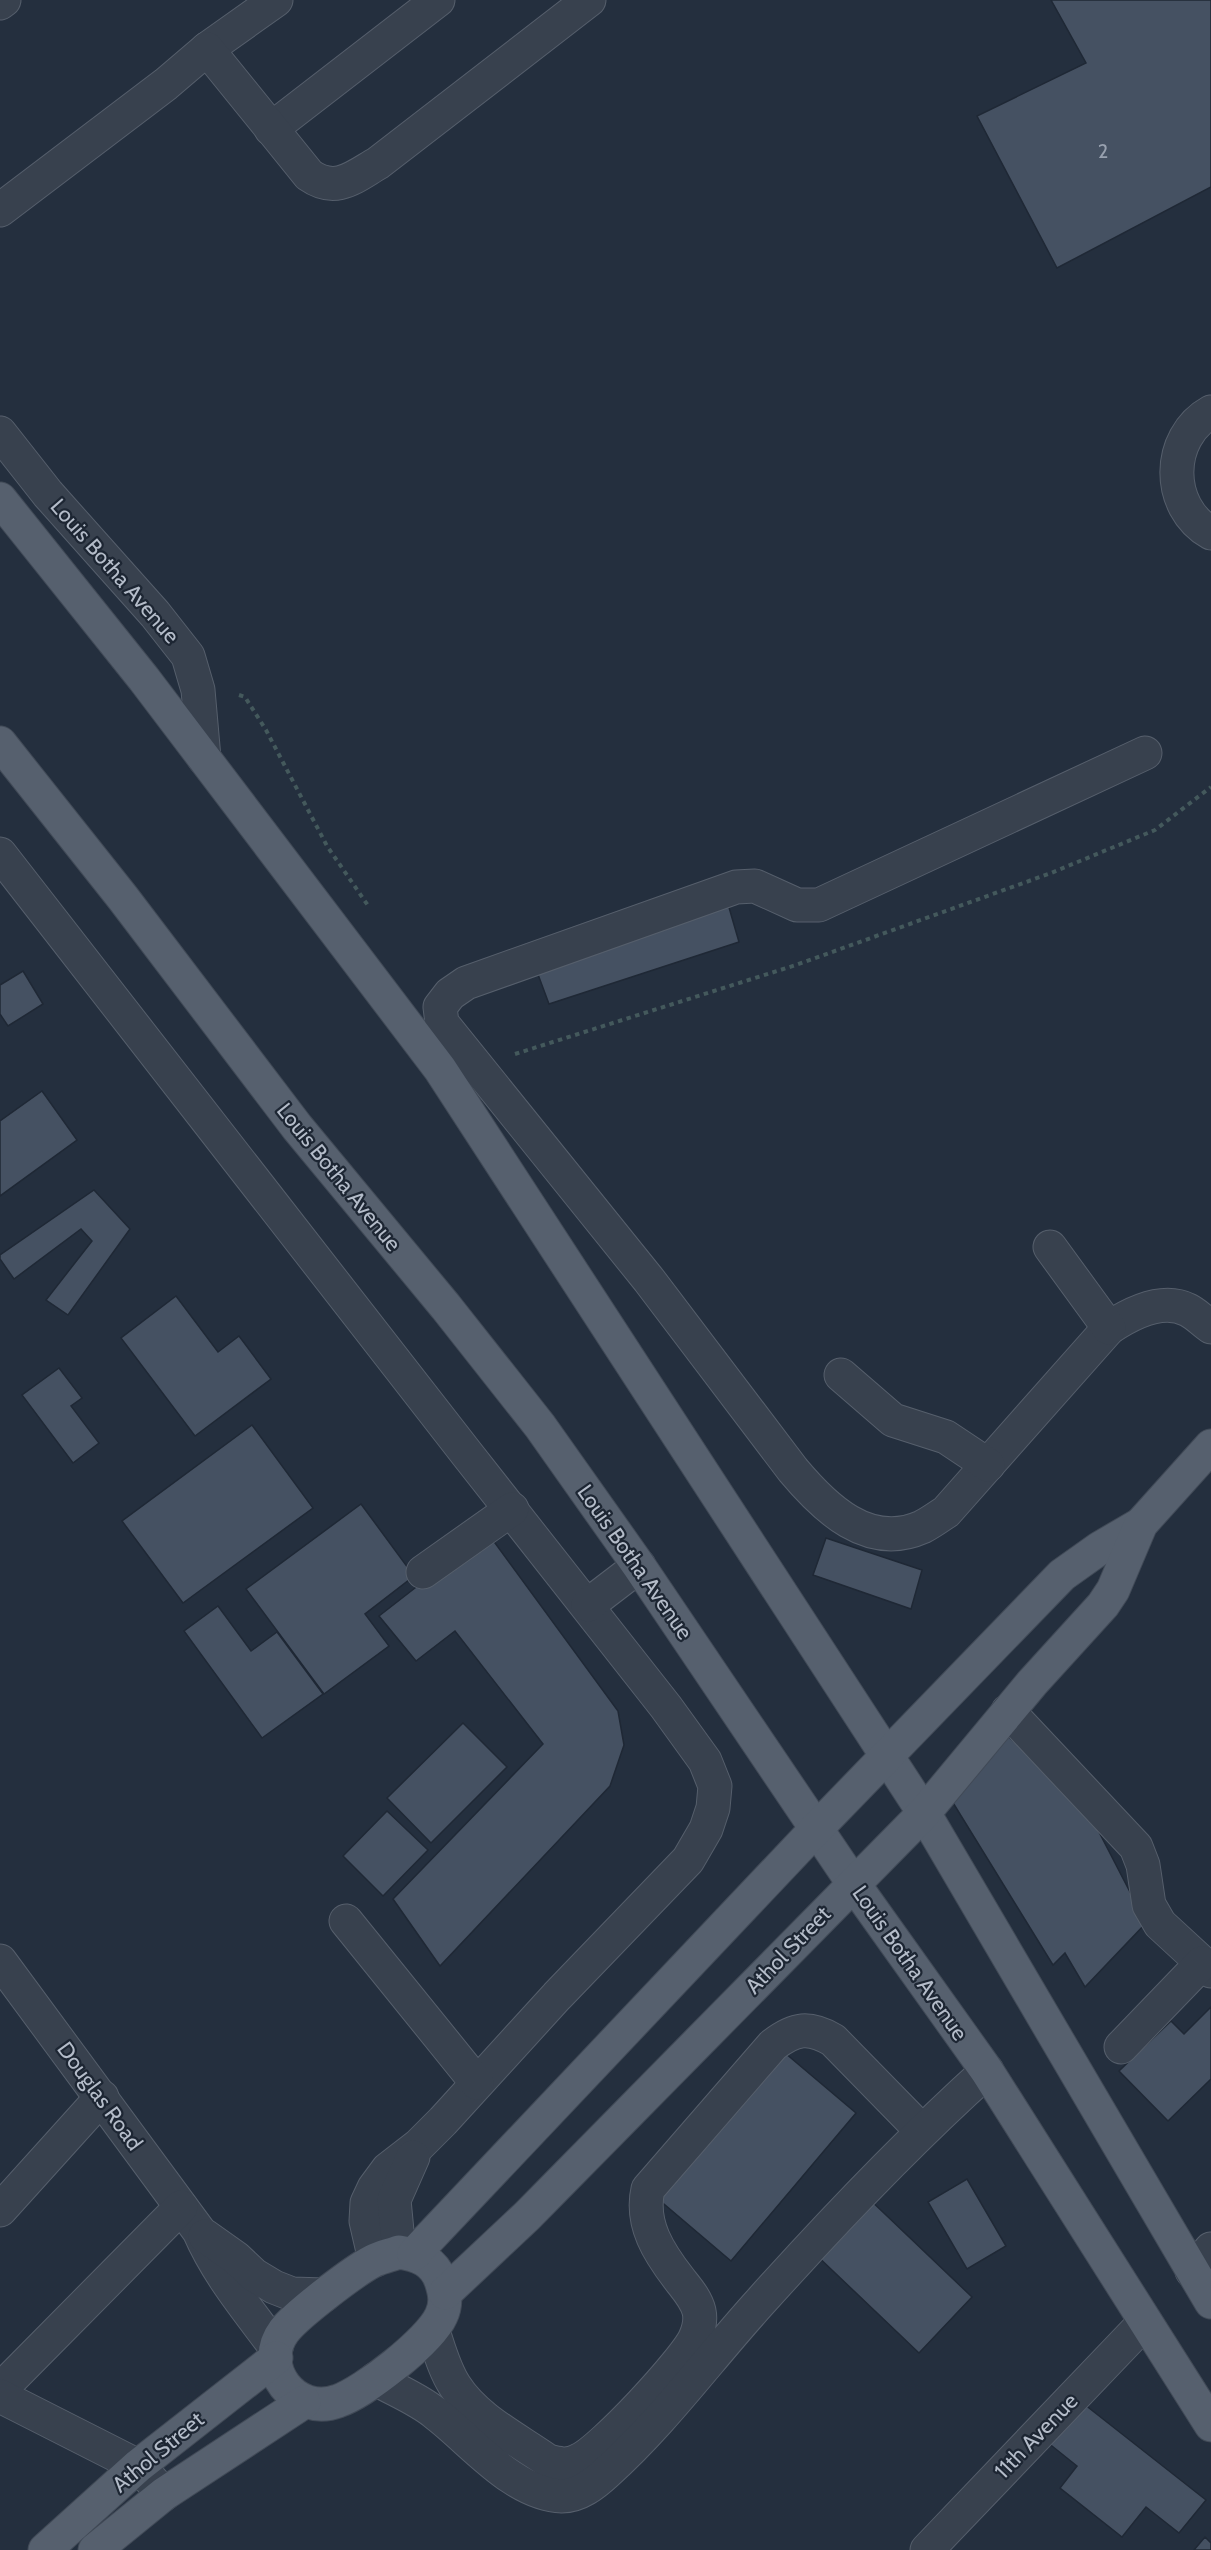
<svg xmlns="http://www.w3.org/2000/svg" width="1211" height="2550" font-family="Cabin,sans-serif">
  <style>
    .building { fill: #455162; stroke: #1f2835; stroke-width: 1.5 }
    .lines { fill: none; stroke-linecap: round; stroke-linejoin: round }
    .minor-casing { stroke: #565f6c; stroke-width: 35 }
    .major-casing { stroke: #414a57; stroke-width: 35 }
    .path { stroke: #44595c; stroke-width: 4; stroke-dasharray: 4.5 4.5; stroke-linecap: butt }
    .minor { stroke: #38414e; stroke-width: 33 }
    .major { stroke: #56606e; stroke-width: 33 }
    .labels { text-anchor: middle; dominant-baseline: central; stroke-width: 4.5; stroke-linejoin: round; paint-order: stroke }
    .number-label { font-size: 20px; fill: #98a1af }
    .street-label { font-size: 22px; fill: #b4bcc9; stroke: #1d2633 }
  </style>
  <rect width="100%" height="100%" fill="#242f3e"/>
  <g class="building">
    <path d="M1051,0H1211V187L1057,268L977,116L1086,63Z"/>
    <path d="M728,904L739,942L549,1004L536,969Z"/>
    <path d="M23,971L43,1004L8,1026L0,1014V985Z"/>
    <path d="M42,1091L77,1140L0,1196V1121Z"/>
    <path d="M94,1190L130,1229L68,1315L46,1300L92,1241L81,1229L14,1279L0,1259V1255Z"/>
    <path d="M176,1296L218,1352L239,1336L271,1379L195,1436L121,1338Z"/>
    <path d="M59,1368L82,1398L71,1406L99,1443L73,1463L22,1395Z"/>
    <path d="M252,1425L313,1508L183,1603L122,1521Z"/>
    <path d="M361,1504L414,1576L365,1614L389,1646L324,1694L246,1589Z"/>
    <path d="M487,1532L618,1711L624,1745L610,1786L440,1966L393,1899L543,1744L455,1631L416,1661L379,1616Z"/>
    <path d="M826,1538L922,1570L911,1609L813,1575Z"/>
    <path d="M218,1606L251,1651L277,1632L323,1694L262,1738L184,1631Z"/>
    <path d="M463,1723L507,1767L431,1843L387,1798Z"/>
    <path d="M1002,1731L1084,1803L1146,1923L1085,1987L1065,1953L1053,1965L947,1793Z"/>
    <path d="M387,1811L428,1850L383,1896L343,1856Z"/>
    <path d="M1211,2007V2079L1168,2121L1119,2071L1171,2021L1184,2034Z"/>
    <path d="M785,2053L856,2113L731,2261L651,2193Z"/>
    <path d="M967,2179L1006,2246L967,2269L928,2202Z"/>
    <path d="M865,2195L972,2297L919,2353L812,2251Z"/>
    <path d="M1075,2397L1206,2500L1179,2533L1146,2507L1122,2537L1060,2488L1077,2466L1042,2438Z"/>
    <path d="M1205,2537L1211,2543V2550H1194Z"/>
  </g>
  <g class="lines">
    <g class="minor-casing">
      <g id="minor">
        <path d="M0,3L4,0"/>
        <path d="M207,49L276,0"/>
        <path d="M271,129L438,0"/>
        <path d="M0,210L166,84L207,49L309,175C336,194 354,177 378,163L589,0"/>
        <path d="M1211,412C1166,437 1165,507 1211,533"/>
        <path d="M0,433L48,494L155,614L188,656L198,690L204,758"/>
        <path d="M1145,753L819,905H797L755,886L736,887L466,983L450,994L440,1007L442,1023L649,1280L793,1470C824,1507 868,1551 922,1527C930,1523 938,1517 946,1512L1109,1328C1130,1314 1162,1297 1188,1310C1196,1314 1204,1322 1211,1327"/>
        <path d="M0,854L467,1454L666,1707L705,1761L715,1786L713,1808L706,1829L688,1860L557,1996L443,2121L419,2145L388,2169L374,2188L367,2203L366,2221L375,2260"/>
        <path d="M1050,1247L1109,1328"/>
        <path d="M841,1375L893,1420L946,1437L988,1465"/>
        <path d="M423,1572L512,1509"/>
        <path d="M588,1605L639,1566"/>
        <path d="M1008,1711L1136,1847L1143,1865L1149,1905L1160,1924L1211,1971"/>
        <path d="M346,1921L477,2083"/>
        <path d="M0,1961L199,2231C218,2275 248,2310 276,2348"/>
        <path d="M1121,2047L1202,1963"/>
        <path d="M0,2210L102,2097"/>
        <path d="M205,2236L236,2258L254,2275L274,2287L292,2294L324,2295"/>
        <path d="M399,2252L394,2200L413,2157"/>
        <path d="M1192,2271L1211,2249"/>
        <path d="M433,2331C439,2349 444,2369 455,2386C476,2419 517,2439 548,2461C559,2464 568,2466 579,2460C602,2450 685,2360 695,2338C699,2329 701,2320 699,2311C696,2299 687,2289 680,2280C659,2253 640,2224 648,2189L773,2045C795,2028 809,2026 833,2040L921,2130"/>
        <path d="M376,2379C395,2390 418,2399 435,2413C472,2441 513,2494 562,2496C579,2496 594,2484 606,2473C663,2422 709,2358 761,2301C833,2221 907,2143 987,2071"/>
        <path d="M0,2390L181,2207"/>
        <path d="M0,2396L138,2466L164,2494"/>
        <path d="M927,2550L1144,2323"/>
      </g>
    </g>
    <g class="major-casing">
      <g id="major">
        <path d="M0,499L144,679L440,1069L924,1813L1211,2302"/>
        <path d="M0,743L123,898L297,1127L446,1307L540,1426L639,1566L853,1883L987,2071L1211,2425"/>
        <path d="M399,2252C418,2255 434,2261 441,2281C445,2293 447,2304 441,2316C430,2341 364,2392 338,2401C295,2417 257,2367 284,2331C297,2314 354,2271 373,2261C381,2257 391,2255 399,2252Z"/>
        <path d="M414,2254L817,1828L1062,1575L1100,1548L1141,1524"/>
        <path d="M445,2293L527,2216L924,1813L1032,1683L1103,1605L1113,1590L1141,1524L1211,1446"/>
        <path d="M45,2550L138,2466L276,2358"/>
        <path d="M95,2550L164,2494L304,2402"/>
      </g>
    </g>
    <g class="path">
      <path d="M239,695L245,697L266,730L327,846L369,907"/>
      <path d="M515,1054L796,965L1051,873L1155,830L1211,787"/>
    </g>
    <use href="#minor" class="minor"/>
    <use href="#major" class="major"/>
  </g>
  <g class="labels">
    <g class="number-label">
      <text x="1103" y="151">2</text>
    </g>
    <g class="street-label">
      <text transform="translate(115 571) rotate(49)">Louis Botha Avenue</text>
      <text transform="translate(339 1177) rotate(51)">Louis Botha Avenue</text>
      <text transform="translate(635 1562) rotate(55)">Louis Botha Avenue</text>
      <text transform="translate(788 1950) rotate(-46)">Athol Street</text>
      <text transform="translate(910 1963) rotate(55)">Louis Botha Avenue</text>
      <text transform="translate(100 2096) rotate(54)">Douglas Road</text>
      <text transform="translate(1036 2436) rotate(-46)">11th Avenue</text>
      <text transform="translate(158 2452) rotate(-40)">Athol Street</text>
    </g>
  </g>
</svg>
